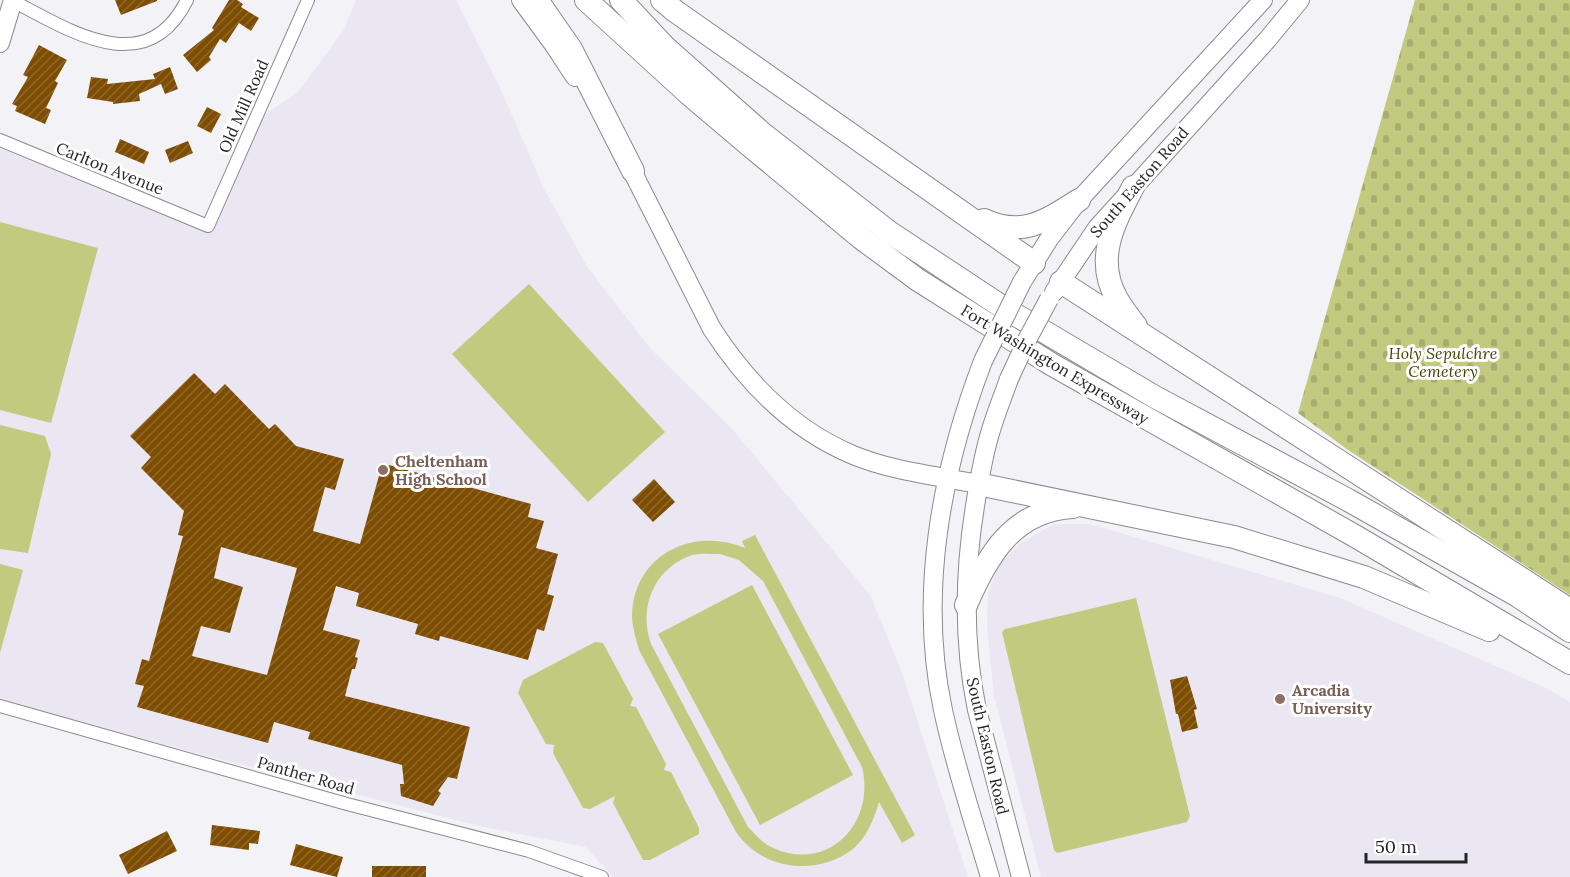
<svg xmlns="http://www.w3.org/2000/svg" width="1570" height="877" font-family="Lora,serif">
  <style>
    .built { fill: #eae6f2 }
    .green { fill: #c1ca7f; fill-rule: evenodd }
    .cemetery { fill: url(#cemetery-stones) }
    .building { fill: url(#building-hatch); fill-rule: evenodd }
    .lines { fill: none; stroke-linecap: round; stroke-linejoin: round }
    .street-casing { stroke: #8c8a8f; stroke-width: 14 }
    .secondary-casing { stroke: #8c8a8f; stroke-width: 20 }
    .highway-casing { stroke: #8c8a8f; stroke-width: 24 }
    .street { stroke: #fff; stroke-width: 12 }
    .secondary { stroke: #fff; stroke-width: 18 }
    .highway { stroke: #fff; stroke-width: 22 }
    .secondary-bridge-casing { stroke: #8c8a8f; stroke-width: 20; stroke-linecap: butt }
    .secondary-bridge { stroke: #fff; stroke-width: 18 }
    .education-dot { fill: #8d6e63; stroke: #fff; stroke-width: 2 }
    .labels { text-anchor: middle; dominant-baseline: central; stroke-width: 6; stroke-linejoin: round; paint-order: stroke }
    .street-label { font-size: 16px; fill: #252426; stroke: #fff }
    .park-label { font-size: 16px; font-style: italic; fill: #42470a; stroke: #fff }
    .education-label { font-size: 16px; font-weight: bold; fill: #785e54; stroke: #fff; text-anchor: start }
  </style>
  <defs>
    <pattern id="cemetery-stones" width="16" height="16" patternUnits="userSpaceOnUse" patternTransform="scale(1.5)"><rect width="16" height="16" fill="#c1ca7f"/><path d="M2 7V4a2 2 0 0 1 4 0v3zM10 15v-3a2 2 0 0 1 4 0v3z" fill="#a6ad6e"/></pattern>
    <pattern id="building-hatch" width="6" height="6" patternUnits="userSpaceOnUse" patternTransform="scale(1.5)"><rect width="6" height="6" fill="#7e4d00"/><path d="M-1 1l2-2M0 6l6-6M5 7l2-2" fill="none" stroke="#8e6930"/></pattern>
  </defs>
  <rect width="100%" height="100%" fill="#f3f2f7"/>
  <g class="built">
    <path d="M356,0H456L500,88L545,191L588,268L649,347L733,430L870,595L901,670L968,877H613L586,847L479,826L0,702V140L207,226L253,123L299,91L343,31Z"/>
    <path d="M1054,524H1090L1340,598L1546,688L1570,702V877H1041L994,696L987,626L988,594L998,566L1019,544Z"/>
  </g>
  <g class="green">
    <path d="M0,222L98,248L51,423L0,410Z"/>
    <path d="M529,284L665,432L588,502L452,354Z"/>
    <path d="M0,425L45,436L51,454L28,553L0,549Z"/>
    <path d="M755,535L915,835L902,843L879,802C874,819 867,837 853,849C816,877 762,870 736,832L639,650C636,640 633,629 632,618C632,556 691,526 745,548L742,541ZM720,554L739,560L763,581L862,767C876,823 828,873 773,848C763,844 756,835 748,827L651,644C638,608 654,568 692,555C700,553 711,554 720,554Z"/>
    <path d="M0,564L23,570L0,653Z"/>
    <path d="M752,585L853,775L760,825L658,634Z"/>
    <path d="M1136,598L1190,816L1187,822L1057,853L1054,850L1002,632L1005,629Z"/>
    <path d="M595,642L603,643L633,699L630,706L636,707L666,764L664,770L671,772L699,828V834L650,860H643L613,803L615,796L590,809L583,808L553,753L554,745L546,744L518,693L523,680Z"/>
  </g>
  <path class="cemetery" d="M1415,0H1570V595L1348,450L1298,413Z"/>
  <g class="building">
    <path d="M115,0H157V1L121,15Z"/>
    <path d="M229,0H237L243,4L241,7L259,18L251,31L239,23L226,43L220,39L209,57L211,60L197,72L183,55L214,30L212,28Z"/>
    <path d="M39,45L67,60L55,81L58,83L46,108L51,110L45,124L15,111L17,106L12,104L28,77L23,75Z"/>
    <path d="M170,67L178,89L165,94L161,84L139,94L140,101L113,104V102L87,98L91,77L108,79L107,84L155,79L153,74Z"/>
    <path d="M207,107L221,114L211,133L197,126Z"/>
    <path d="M120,139L149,152L144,164L115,152Z"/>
    <path d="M188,141L193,153L170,163L165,150Z"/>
    <path d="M194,373L215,394L225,384L269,429L275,424L296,446L344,459L335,490L325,487L313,531L360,544L382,465L388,466L389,465L531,504L528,517L544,521L536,548L558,554L547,594L554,596L544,631L537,629L528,660L440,636L439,641L415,634L418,624L356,606L359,593L336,586L323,630L360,640L355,657L358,658L355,669H352L345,696L470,727L457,779L448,777L438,791L441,793L433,806L401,796L400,784H404L402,765L308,739L310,732L274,722L268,743L137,707L144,686L135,684L142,659L149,661L183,536L178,535L184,511L141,468L151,457L130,436ZM221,547L297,568L267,675L192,656L201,626L230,633L243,587L214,578Z"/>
    <path d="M654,479L675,502L653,522L632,500Z"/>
    <path d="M1187,676L1197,709L1194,710L1198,728L1182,732L1178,714H1176L1170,680Z"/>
    <path d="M212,825L260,831L258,844L249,843V850L210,845Z"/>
    <path d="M167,831L177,851L128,874L119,855Z"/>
    <path d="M296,844L343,857L337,877L290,865Z"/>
    <rect x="372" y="866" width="54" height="11"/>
  </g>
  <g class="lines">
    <g class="street-casing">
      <g id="street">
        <path d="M11,0C69,30 146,82 187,0"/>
        <path d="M0,140L208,226L308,0"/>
        <path d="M0,706L347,804L529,851L602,877"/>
      </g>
    </g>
    <g class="secondary-casing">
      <g id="secondary">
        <path d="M521,0L554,45L575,77"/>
        <path d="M0,43L13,0"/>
        <path d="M626,159L712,329C747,383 793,430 853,455C891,471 938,476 978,484"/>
        <path d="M1022,282L1049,239L1079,200L1263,0"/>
        <path d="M1054,292L1097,228L1267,40L1300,0"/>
        <path d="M983,361C941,471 918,594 943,710C955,767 974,822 990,877"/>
        <path d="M1009,379C1003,396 996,413 991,430C983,455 979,481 975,506C964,574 963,642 977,710L1021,877"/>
      </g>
    </g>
    <g class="highway-casing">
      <g id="highway">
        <path d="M537,0L571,49L633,171"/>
        <path d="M586,0L689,94L748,144L861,238L918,280L1051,364L1355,536L1570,663"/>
        <path d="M621,0L665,47L763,134L889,232L1004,308L1155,397L1348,500L1518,596L1570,631"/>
        <path d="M662,0L675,11L1034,263"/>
        <path d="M1133,187C1114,223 1094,259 1117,299C1122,308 1129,317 1136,326"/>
        <path d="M984,220C1023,238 1047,220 1079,200"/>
        <path d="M1061,282L1570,610"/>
        <path d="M978,484L1234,537L1364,577L1489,630"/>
        <path d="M966,605C987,556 1013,510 1073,507"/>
      </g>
    </g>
    <use href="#street" class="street"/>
    <use href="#secondary" class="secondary"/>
    <use href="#highway" class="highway"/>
    <g class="secondary-bridge-casing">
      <g id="secondary-bridge">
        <path d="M983,361L1022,282"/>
        <path d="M1009,379L1028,338L1049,299"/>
      </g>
    </g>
    <use href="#secondary-bridge" class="secondary-bridge"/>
  </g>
  <g class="education-dot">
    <circle cx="383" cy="470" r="6"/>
    <circle cx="1280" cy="699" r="6"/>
  </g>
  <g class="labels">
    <g class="street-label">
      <text transform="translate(243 106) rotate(-66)">Old Mill Road</text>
      <text transform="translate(110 168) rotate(22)">Carlton Avenue</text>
      <text transform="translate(1139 182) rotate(-49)">South Easton Road</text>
      <text transform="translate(1055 364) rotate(31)">Fort Washington Expressway</text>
      <text transform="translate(988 746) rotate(77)">South Easton Road</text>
      <text transform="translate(306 775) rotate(16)">Panther Road</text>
    </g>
    <g class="park-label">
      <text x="1443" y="353">Holy Sepulchre<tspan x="1443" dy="18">Cemetery</tspan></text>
    </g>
    <g class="education-label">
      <text x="395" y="461">Cheltenham<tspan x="395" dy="18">High School</tspan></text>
      <text x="1292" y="690">Arcadia<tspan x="1292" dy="18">University</tspan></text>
    </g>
  </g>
  <path d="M1366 853v9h100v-9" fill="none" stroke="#252426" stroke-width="3"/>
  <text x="1375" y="853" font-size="18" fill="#252426" stroke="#ffffff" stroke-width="4.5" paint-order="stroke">50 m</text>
</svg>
